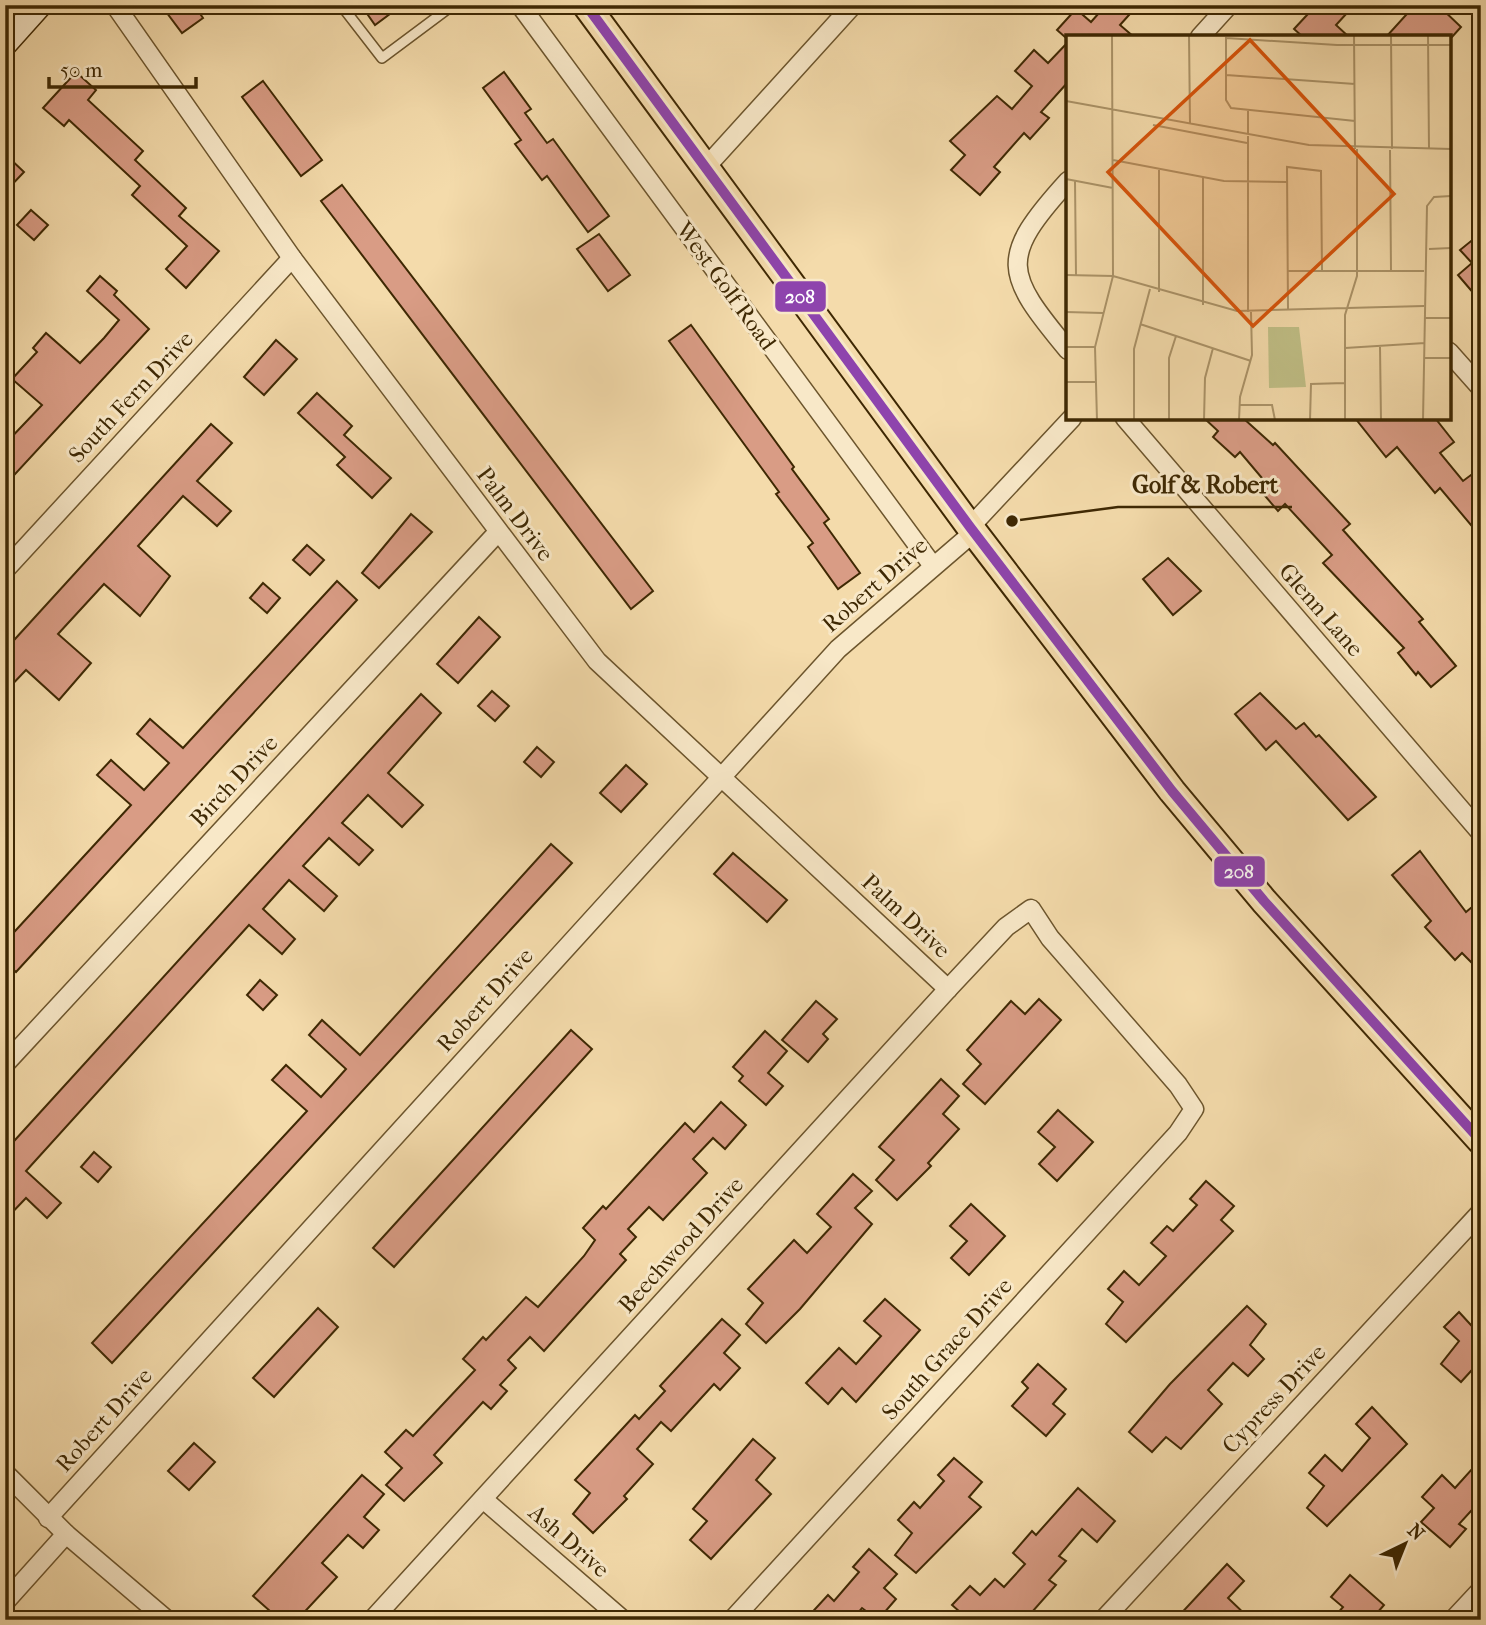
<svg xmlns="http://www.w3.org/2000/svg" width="1486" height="1625" font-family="'IM FELL French Canon',serif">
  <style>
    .building { fill: #d99c85; stroke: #3e2803; stroke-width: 2 }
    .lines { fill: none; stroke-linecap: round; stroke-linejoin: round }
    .lane-casing { stroke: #6c552d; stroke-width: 12 }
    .street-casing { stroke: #6c552d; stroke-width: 21 }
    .secondary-casing { stroke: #3e2803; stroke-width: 26 }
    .primary-casing { stroke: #3e2803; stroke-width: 30 }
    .lane { stroke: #f8e8c8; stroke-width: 9 }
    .street { stroke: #f8e8c8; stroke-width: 18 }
    .secondary { stroke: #f8e8c8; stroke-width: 23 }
    .primary { stroke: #f4dbab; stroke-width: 26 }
    .bus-1-casing { stroke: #f8e8c8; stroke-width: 16 }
    .bus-1 { stroke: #8e44ad; stroke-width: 10 }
    .labels { text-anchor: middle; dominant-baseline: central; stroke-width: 6; stroke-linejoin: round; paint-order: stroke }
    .street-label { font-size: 23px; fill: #3e2803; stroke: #f8e8c8 }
    .inset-road { fill: none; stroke: #ab9368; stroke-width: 2 }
    .view { fill: #d7540b; fill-opacity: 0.15; stroke: #d7540b; stroke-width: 3.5 }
    .inset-edge { fill: none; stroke: #3e2803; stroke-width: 3.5 }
    .leader { fill: none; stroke: #3e2803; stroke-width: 2.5 }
    .callout-dot { fill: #3e2803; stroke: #f8e8c8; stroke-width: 2.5 }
    .callout-label { font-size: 24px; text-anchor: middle; font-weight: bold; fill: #3e2803; stroke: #f8e8c8; stroke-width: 6; stroke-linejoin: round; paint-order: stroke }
    .line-badge { stroke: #f8e8c8; stroke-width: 2.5 }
    .badge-label { font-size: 19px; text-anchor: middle; font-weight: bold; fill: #fff }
  </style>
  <rect width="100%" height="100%" fill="#f4dbab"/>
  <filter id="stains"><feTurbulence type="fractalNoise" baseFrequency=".00286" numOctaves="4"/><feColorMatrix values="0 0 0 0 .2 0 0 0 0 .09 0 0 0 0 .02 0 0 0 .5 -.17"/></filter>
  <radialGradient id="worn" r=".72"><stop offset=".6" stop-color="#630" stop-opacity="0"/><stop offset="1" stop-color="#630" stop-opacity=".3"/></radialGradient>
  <g class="building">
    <path d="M161,5H194L203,18L182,33Z"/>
    <path d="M361,5H402L375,25Z"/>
    <path d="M1106,5H1138L1120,25L1134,37H1065L1057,30L1076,9L1091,22Z"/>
    <path d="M1295,5H1338L1347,13L1336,25L1349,37H1303L1294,29L1307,15Z"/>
    <path d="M1415,5H1426L1434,12L1439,6L1461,27L1452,37H1386Z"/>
    <path d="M1068,42V82L1041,112L1049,118L1030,139L1024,133L994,167L1000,172L980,195L951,170L965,155L950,141L997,96L1012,109L1032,86L1015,71L1034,50L1048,63Z"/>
    <path d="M76,72L96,90L88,100L143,151L135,160L186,208L179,216L219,251L186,288L166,269L187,246L132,195L140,186L69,120L64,126L43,108Z"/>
    <path d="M504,72L531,109L525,113L547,143L553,139L609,216L588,232L547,176L542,180L515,144L521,140L483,88Z"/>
    <path d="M263,81L322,160L301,176L242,97Z"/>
    <path d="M5,154L24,172L5,192Z"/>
    <path d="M342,185L653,591L631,609L321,201Z"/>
    <path d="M31,210L48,225L34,240L17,225Z"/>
    <path d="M1481,233V302L1458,275L1472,263L1460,250Z"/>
    <path d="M599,234L630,275L608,291L577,249Z"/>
    <path d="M100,276L117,291L114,295L149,329L5,485V444L42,405L12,379L37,352L33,348L46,333L80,363L104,338L119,320L87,291Z"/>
    <path d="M691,325L794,467L792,469L829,519L824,523L860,573L838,589L808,547L813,543L776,494L779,492L669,341Z"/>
    <path d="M276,340L297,359L264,395L244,377Z"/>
    <path d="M317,393L352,426L344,435L391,478L372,498L337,465L345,457L298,413Z"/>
    <path d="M1204,418H1243L1273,445L1275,443L1350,524L1343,530L1423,619L1419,622L1456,666L1431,687L1418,672L1416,675L1398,653L1404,648L1323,563L1332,555L1285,504L1278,511L1260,490L1267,484L1240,452L1235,457L1213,437L1218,431Z"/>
    <path d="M1355,418H1435L1454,442L1440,453L1463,481L1471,475L1481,486V537L1440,488L1435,493L1397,447L1386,457Z"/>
    <path d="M211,424L232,443L197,481L231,511L217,526L183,496L138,546L170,576L140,616L104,584L58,634L91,663L59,700L26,670L5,692V650Z"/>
    <path d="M411,514L432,532L379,588L362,573Z"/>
    <path d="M307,545L324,560L310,575L293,560Z"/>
    <path d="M1168,558L1201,591L1173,615L1143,579Z"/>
    <path d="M337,581L357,600L16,972L5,962V942L131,805L97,775L111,760L144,790L169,763L137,734L150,719L183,748Z"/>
    <path d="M263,583L280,598L267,613L250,598Z"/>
    <path d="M479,617L500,637L458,683L437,664Z"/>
    <path d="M492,691L509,706L495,721L478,706Z"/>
    <path d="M1260,693L1296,729L1304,723L1316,737L1319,735L1376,797L1348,820L1276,741L1266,750L1235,714Z"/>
    <path d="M421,694L441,713L388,773L423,805L402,827L368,795L342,823L373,850L359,865L329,838L303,866L337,896L324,911L289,880L263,909L295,939L282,954L249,925L26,1171L61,1203L47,1218L26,1198L5,1220V1151Z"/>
    <path d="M537,747L554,762L541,777L524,762Z"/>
    <path d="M626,765L647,784L621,812L600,793Z"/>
    <path d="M551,844L572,863L112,1363L92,1343L307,1111L272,1080L286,1065L321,1097L346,1069L309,1035L322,1020L360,1055Z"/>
    <path d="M1420,851L1466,912L1472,907L1481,916V972L1462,953L1455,960L1425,927L1431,921L1392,875Z"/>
    <path d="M733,853L787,900L767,922L714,874Z"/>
    <path d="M260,980L277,995L263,1010L247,995Z"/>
    <path d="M1039,999L1061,1020L985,1104L963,1084L981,1064L967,1050L1011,1001L1025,1014Z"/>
    <path d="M816,1001L837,1019L823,1034L828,1039L808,1062L782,1040Z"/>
    <path d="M571,1030L592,1049L394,1267L373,1248Z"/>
    <path d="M765,1031L787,1051L768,1073L783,1086L766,1105L739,1081L743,1076L733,1067Z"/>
    <path d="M941,1079L959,1096L943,1114L959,1129L928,1163L931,1166L897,1200L876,1180L894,1160L879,1147Z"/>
    <path d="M721,1102L746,1125L725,1149L713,1138L693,1159L707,1173L663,1220L649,1207L628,1229L636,1237L620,1254L626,1260L544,1351L530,1337L508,1360L516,1368L500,1385L507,1391L491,1409L483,1402L434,1455L442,1463L404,1501L386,1485L402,1468L385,1452L406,1430L413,1436L475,1370L463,1359L483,1337L486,1340L526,1297L538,1307L584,1256L595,1240L583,1228L603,1206L606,1209L685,1123L694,1132Z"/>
    <path d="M1058,1110L1093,1142L1057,1181L1039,1164L1055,1147L1038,1132Z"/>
    <path d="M94,1152L111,1167L98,1182L81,1167Z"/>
    <path d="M853,1174L872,1191L855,1208L872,1224L800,1309L766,1343L746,1324L763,1303L748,1289L794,1240L807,1253L831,1227L817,1214Z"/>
    <path d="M1206,1181L1234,1206L1221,1220L1233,1231L1126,1342L1106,1324L1123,1302L1108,1289L1124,1271L1139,1285L1166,1256L1151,1243L1167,1226L1173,1231L1197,1205L1190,1199Z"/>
    <path d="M971,1204L1005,1236L969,1275L951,1258L967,1241L950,1226Z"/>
    <path d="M885,1299L920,1330L856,1402L842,1388L828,1404L806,1383L839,1348L856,1364L881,1336L864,1321Z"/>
    <path d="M1247,1306L1266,1324L1250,1345L1264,1359L1248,1376L1233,1363L1208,1390L1222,1404L1181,1449L1166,1437L1152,1452L1129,1432L1170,1384Z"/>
    <path d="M318,1308L338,1327L274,1397L253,1378Z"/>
    <path d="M1459,1312L1481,1336V1360L1461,1382L1441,1364L1459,1341L1444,1327Z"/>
    <path d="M722,1319L740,1335L724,1353L740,1368L720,1390L714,1384L671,1431L661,1422L637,1449L653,1464L624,1496L627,1499L593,1533L573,1514L590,1493L575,1480L635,1415L639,1419L665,1391L660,1386Z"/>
    <path d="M1038,1364L1066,1389L1053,1404L1065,1414L1046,1436L1012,1406L1028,1388L1022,1382Z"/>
    <path d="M1372,1407L1407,1444L1327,1526L1307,1508L1324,1486L1309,1473L1325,1455L1342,1471L1370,1438L1356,1424Z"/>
    <path d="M753,1439L775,1458L756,1480L771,1494L711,1559L690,1540L707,1521L693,1509Z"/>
    <path d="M194,1443L215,1462L189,1490L168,1471Z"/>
    <path d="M954,1458L982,1482L969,1497L981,1507L916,1573L895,1555L912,1533L898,1520L914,1502L920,1508L944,1481L938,1475Z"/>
    <path d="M1481,1459V1500L1459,1524L1466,1529L1450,1547L1421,1522L1434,1508L1422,1497L1442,1475L1455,1488Z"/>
    <path d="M362,1475L384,1494L364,1517L379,1530L363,1548L348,1535L322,1563L337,1577L297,1620H262L270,1611L253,1596Z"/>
    <path d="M1078,1488L1115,1521L1097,1542L1082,1529L1059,1556L1066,1561L1049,1580L1056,1585L1025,1620H969L952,1605L970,1586L980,1595L995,1579L1004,1587L1025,1564L1013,1553L1032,1531L1036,1535Z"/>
    <path d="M869,1549L897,1574L884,1588L896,1599L878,1620L862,1608L852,1620H805L828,1595L834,1601L859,1572L853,1567Z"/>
    <path d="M1227,1564L1244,1581L1228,1598L1251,1620H1175Z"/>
    <path d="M1350,1575L1384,1605L1371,1620H1332L1343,1607L1331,1597Z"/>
  </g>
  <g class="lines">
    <g class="lane-casing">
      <path id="lane" d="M341,5L382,58L453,5"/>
    </g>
    <g class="street-casing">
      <g id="street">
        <path d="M115,5L292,258L597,661L948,989"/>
        <path d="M520,5L933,566"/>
        <path d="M1200,37L1229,5"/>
        <path d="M706,167L853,5"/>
        <path d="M1068,181C998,258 1004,273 1068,350"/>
        <path d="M1449,352L1481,388"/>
        <path d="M1125,418L1481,833"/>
        <path d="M970,527L1072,418"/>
        <path d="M5,570L292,258"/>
        <path d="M5,1064L498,532"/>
        <path d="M5,1473L66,1534L167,1620"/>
        <path d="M483,1499L623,1620"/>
        <path d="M48,1518L838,649L974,532"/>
        <path d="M5,1602L66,1534"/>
        <path d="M372,1620L948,989L1006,927L1031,909L1050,938L1178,1085L1194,1109L1178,1133L732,1620"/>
        <path d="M1103,1620L1481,1212"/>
        <path d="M1453,1620L1481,1590"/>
      </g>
    </g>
    <g class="secondary-casing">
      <path id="secondary" d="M5,44L40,5"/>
    </g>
    <g class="primary-casing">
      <path id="primary" d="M586,5L970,527L1172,791L1264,901L1481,1141"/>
    </g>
    <use href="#lane" class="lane"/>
    <use href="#street" class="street"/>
    <use href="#secondary" class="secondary"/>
    <use href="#primary" class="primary"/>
    <g class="bus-1-casing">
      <path id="bus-1" d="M586,5L970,527L1172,791L1264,901L1481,1141"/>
    </g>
    <use href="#bus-1" class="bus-1"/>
  </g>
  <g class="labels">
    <g class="street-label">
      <text transform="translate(726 286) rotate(54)">West Golf Road</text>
      <text transform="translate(131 397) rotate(-47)">South Fern Drive</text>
      <text transform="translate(515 514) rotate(53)">Palm Drive</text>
      <text transform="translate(875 585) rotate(-41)">Robert Drive</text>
      <text transform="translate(1321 610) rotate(49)">Glenn Lane</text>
      <text transform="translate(234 781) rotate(-47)">Birch Drive</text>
      <text transform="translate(906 916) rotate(43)">Palm Drive</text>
      <text transform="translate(485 1000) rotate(-48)">Robert Drive</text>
      <text transform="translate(681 1245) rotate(-48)">Beechwood Drive</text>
      <text transform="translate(947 1349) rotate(-48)">South Grace Drive</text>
      <text transform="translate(1274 1399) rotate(-47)">Cypress Drive</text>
      <text transform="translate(104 1420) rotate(-48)">Robert Drive</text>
      <text transform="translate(569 1541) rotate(41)">Ash Drive</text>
    </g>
  </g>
  <g transform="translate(1066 35)">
    <rect width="385" height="385" fill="#f4dbab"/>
    <path d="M202,292H233L240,352L203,353Z" fill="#c0bf86"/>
    <path class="inset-road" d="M123,0L124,89M288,0L289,114M325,0L326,114M362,0L363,114M160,2V65L165,73L289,86M160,3L271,10H385M160,40L289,49M0,66L243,110L385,114M87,90L181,108M182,98V76M324,115L325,236M47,125L158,146L221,147M93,135V257M137,143V270M0,144L47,153M9,146L10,240M363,214L385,213M222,236H358M0,240L47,241L171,276L358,271M222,275L221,132L255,136L256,235M0,277L37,278M182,277V101M359,283H385M74,289L185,326M0,312H29M314,312L315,385M279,313L359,308M359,323H385M0,347H30M173,370H206L209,385M31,385L29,312L47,241L46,0M68,385V314L84,254M103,385V323L110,301M138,385L139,343L147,313M173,385L174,362L186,320L185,277M244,385L245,349L279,348M279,385V280L291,241V114M357,385L361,171L368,162L385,161"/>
    <path class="view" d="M184,5L328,159L187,291L42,137Z"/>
    <rect width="385" height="385" class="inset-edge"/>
  </g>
  <path class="leader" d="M1012 521L1118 507H1292"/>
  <circle class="callout-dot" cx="1012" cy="521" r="7"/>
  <g class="callout-label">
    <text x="1205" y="493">Golf &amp; Robert</text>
  </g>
  <g class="line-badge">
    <rect x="774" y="280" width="53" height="33" rx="7" fill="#8e44ad"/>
    <rect x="1213" y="855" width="53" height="33" rx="7" fill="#8e44ad"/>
  </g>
  <g class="badge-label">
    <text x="800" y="303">208</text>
    <text x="1239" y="878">208</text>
  </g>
  <rect width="1486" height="1625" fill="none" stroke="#f4dbab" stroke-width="28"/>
  <rect x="7" y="7" width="1472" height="1611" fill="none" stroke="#3e2803" stroke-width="3.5"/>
  <rect x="14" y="14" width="1458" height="1597" fill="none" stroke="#3e2803" stroke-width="2"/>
  <g transform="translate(1405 1544) rotate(43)" stroke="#f8e8c8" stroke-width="5" paint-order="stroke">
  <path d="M0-5L12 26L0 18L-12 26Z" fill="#3e2803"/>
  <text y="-10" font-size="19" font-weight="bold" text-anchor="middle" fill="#3e2803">N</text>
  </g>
  <path d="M49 77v10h147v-10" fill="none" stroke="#3e2803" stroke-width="3.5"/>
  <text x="60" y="77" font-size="21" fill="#3e2803" stroke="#f8e8c8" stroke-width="5" paint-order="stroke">50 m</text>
  <rect width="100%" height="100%" filter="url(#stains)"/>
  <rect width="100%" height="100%" fill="url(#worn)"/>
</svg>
